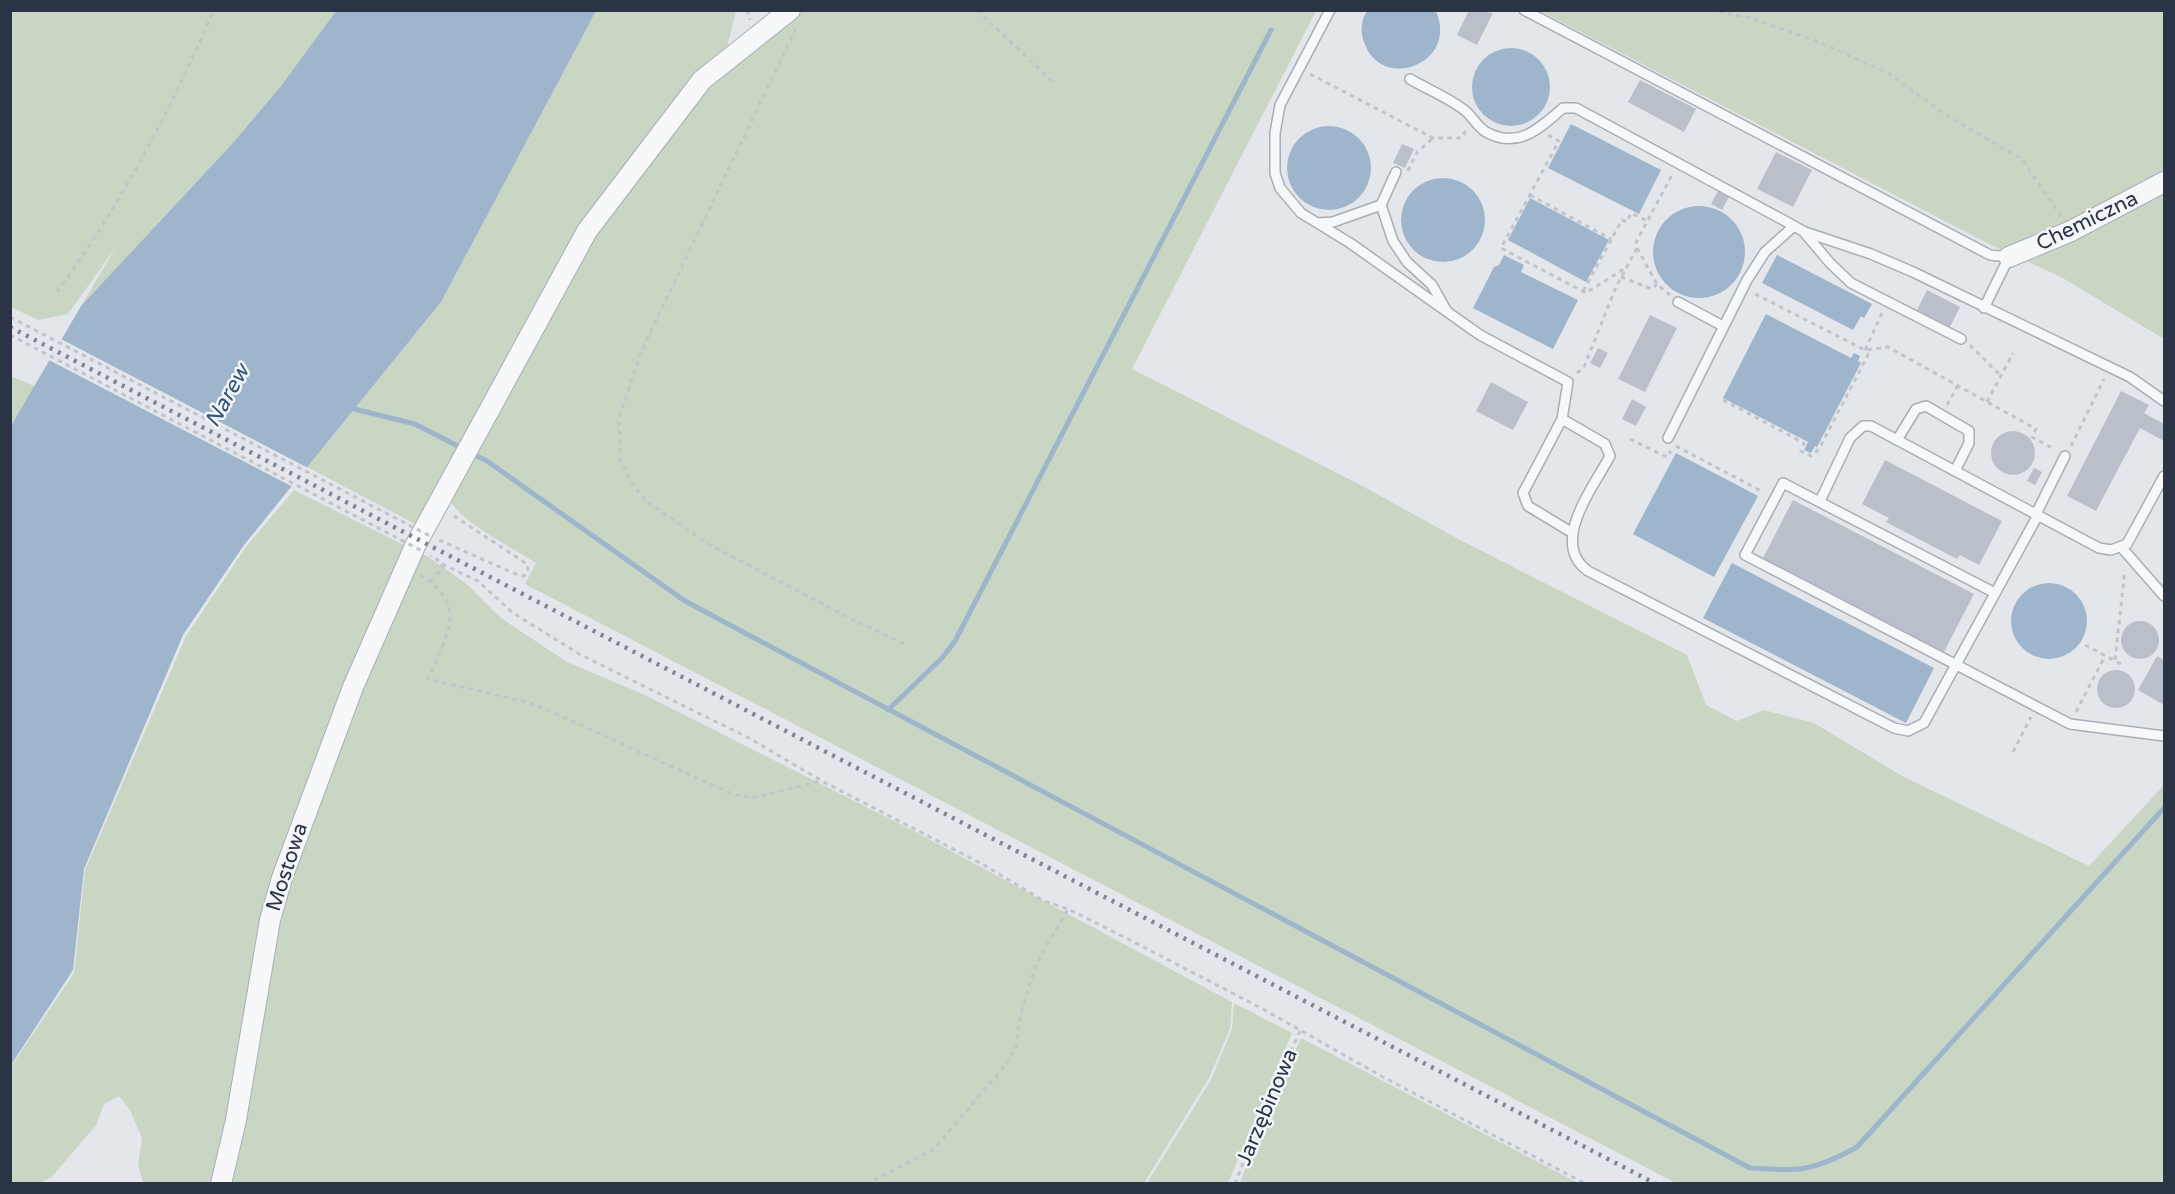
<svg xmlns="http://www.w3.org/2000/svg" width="2175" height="1194" font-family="'Varela Round',sans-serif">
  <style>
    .green { fill: #c9d6c4 }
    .water { fill: #9eb5cc }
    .pier { fill: #e3e7ec }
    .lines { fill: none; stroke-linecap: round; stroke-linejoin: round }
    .stream { stroke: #9eb5cc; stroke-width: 5 }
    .building { fill: #bac0ca }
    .lane-casing { stroke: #a8aeb7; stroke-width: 12 }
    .street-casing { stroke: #a8aeb7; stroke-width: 22 }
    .path { stroke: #c1c5cb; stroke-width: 3; stroke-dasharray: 4.5 4.5; stroke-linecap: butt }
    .lane { stroke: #f6f8fa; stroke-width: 9 }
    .street { stroke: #f6f8fa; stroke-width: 20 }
    .rail { stroke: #7c8696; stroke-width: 4.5; stroke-dasharray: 3 6; stroke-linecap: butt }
    .path-bridge { stroke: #c1c5cb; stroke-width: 3; stroke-dasharray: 4.5 4.5; stroke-linecap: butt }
    .labels { text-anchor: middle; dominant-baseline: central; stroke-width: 5; stroke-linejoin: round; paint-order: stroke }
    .street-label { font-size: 21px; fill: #2a3445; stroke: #f3f6f9 }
    .water-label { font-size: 22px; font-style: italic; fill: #33547a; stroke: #f3f6f9 }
  </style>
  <rect width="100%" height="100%" fill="#e3e7ec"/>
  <g class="green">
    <path d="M11,11H336L281,86L231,145L81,306L116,247L68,314L38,320L11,307Z"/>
    <path d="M596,11H736L726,51L705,91L785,28L794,11H1316L1132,369L1355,482L1462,541L1687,655L1706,705L1737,721L1764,710L1814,723L1904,777L2089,866L2164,785V1183H1676L525,584L536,563C517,551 456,519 450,499L417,525L307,467L441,302Z"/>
    <path d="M1540,11H2164V339L2061,277L1989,244Z"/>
    <path d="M11,376L35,386L11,427Z"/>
    <path d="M294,490L430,558L468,585L501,618L567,662L645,695L910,829L1232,1002L1230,1029L1209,1078L1144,1183H143L138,1165L142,1138L130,1110L119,1096L104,1104L96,1125L52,1177L39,1183H11L10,1068L74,973L85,870L186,636L246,547Z"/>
    <path d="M1234,1003L1292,1033L1228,1183H1147L1211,1080L1232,1029Z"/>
    <path d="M1301,1038L1578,1183H1240L1258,1134Z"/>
  </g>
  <g class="water">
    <path d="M336,11H596L441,302L244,545L183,635L84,869L73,970L11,1065V426L81,306L231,145L281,86Z"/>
    <path d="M1436,11C1459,64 1381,93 1364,42C1360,32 1361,20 1367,11Z"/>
    <circle cx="1511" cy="87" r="39"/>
    <path d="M1571,124L1661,170L1639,214L1548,168Z"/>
    <circle cx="1329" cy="168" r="42"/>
    <circle cx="1443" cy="220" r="42"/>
    <path d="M1530,198L1609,240L1586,282L1508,240Z"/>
    <circle cx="1699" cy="252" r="46"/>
    <path d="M1504,255L1524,265L1521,272L1578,300L1553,349L1473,308L1494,267L1499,265Z"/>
    <path d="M1777,255L1872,304L1864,318L1861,316L1853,330L1762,283Z"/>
    <path d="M1766,314L1851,358L1854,353L1860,356L1858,361L1861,363L1817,447L1815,446L1811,453L1804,450L1808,442L1723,398Z"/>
    <path d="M1676,453L1758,496L1714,577L1633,534Z"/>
    <path d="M1732,563L1934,668L1906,723L1703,618Z"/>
    <circle cx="2049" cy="621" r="38"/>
  </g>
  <path class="pier" d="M59,338L310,469L295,488L47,359Z"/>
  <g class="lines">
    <g class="stream">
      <path d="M350,408L415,424L487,461L685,601L1750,1168C1800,1171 1812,1172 1857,1147L2164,808"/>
      <path d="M888,710L942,658L955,641L1271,30"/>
    </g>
  </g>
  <g class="building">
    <path d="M1469,10L1493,13L1477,45L1457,35Z"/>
    <path d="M1640,80L1696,109L1684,132L1628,102Z"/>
    <path d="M1402,144L1414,149L1405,168L1393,163Z"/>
    <path d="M1776,152L1812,170L1793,207L1757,189Z"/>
    <path d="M1718,191L1729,197L1722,210L1711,204Z"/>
    <path d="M1927,290L1960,307L1950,327L1917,310Z"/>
    <path d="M1650,315L1677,328L1645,392L1618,379Z"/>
    <path d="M1598,348L1608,353L1600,368L1590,363Z"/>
    <path d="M1491,382L1528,402L1513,430L1476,411Z"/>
    <path d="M2121,391L2149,405L2144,413L2164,424V441L2140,428L2096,511L2067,496Z"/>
    <path d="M1632,399L1646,407L1636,426L1622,419Z"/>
    <circle cx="2013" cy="453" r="22"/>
    <path d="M1885,460L2002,521L1979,565L1960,555L1957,559L1886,522L1889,518L1862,504Z"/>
    <path d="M2034,468L2042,472L2035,485L2027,481Z"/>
    <path d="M1793,500L1974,594L1944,652L1763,558Z"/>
    <circle cx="2140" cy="640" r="19"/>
    <path d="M2157,656L2164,660V705L2138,690Z"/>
    <circle cx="2116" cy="689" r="19"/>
  </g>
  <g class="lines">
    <g class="lane-casing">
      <g id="lane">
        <path d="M1330,10L1280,105L1275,133V173L1280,188L1301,213L1350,243L1480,335L1568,382L1562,419L1605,444L1610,456C1593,488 1549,543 1588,571L1894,728L1908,731L1924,723L2038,515"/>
        <path d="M1524,10L1990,255L2009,257L1984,308"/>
        <path d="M1410,79C1427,89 1447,97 1463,109C1472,115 1476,126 1486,132C1518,150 1540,128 1563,108H1576L1785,221L1803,231L1830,263L1851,283L1961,339"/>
        <path d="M1381,205L1393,241L1407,262L1432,285L1446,310"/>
        <path d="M1318,223L1333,222L1381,205L1396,172"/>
        <path d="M1805,232L1871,254L1913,272L2130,377L2164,401"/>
        <path d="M1678,302L1723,326"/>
        <path d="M1562,419L1523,493L1528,506L1571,532"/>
        <path d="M1668,438L1747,280L1765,252L1794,226"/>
        <path d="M1897,440L1916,409L1926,406L1969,431V443L1955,471"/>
        <path d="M1820,501L1850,438L1863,426H1871L2099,548L2111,550L2127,544L2164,476"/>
        <path d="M2036,514L2065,456"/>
        <path d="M2122,548L2164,596"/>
        <path d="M1995,593L1783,483L1745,555L2070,724L2164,736"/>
      </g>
    </g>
    <g class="street-casing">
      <g id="street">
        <path d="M2009,257L2071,231L2164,182"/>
        <path d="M221,1184L236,1120L270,920L282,878L353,687L415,546L587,231L702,80L790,10"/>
      </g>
    </g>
    <g class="path">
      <path d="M747,10L750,20"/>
      <path d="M977,10L1053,82"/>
      <path d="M1710,10L1751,18L1821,43L1888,73L1946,115L2022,159L2061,216"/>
      <path d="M796,28L641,352L619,418L620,459L631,482L646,501L710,545L853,620L905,644"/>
      <path d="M1310,74L1433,138H1462L1466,130"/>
      <path d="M1548,135L1559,141L1501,248L1586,293L1627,267"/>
      <path d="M1408,171L1417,152L1433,138"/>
      <path d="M1530,195L1611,239"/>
      <path d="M1637,248L1657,284L1670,295"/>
      <path d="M1621,277L1652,289L1657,284"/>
      <path d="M1583,291L1622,220L1627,222L1631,213L1647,221"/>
      <path d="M57,292C121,205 171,109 214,10"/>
      <path d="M1755,294L1865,350L1888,347L2036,429L2032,437L2054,449"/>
      <path d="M1970,345L2001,376"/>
      <path d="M1865,350L1883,311"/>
      <path d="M1577,373L1584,367L1616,287L1637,248L1636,242L1672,175"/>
      <path d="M1723,400L1804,443L1801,451L1811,456L1819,449L1870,351"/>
      <path d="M1987,402L2013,353"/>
      <path d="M1947,405L1958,385"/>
      <path d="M1630,439L1667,457L1671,451"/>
      <path d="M1676,446L1763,492"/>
      <path d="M2071,446L2104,379"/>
      <path d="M439,540L518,575L524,576L528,571L527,564L451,514"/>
      <path d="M442,564L478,581L513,613L581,655L749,738L822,781L984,865L1044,901L1068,909L1130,940L1263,1009L1383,1077L1586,1184"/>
      <path d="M420,575C470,604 446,637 428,679L534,704L730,793L753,798L820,781"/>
      <path d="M430,581L443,568L440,561L430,556"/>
      <path d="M2085,645L2123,665"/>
      <path d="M2115,660L2125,570"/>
      <path d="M2076,712L2105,656"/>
      <path d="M2013,752L2031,717"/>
      <path d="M866,1184L933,1150L1004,1067L1016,1048L1020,1017L1036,964L1068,909"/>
      <path d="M1235,1184L1256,1129L1300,1031"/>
    </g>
    <use href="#lane" class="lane"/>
    <use href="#street" class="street"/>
    <path class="rail" d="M10,327L1656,1184"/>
    <g class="path-bridge">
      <path d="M10,317L432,537"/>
      <path d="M10,335L424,552"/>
    </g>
  </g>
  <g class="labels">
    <g class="street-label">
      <text transform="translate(2087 221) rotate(-26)">Chemiczna</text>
      <text transform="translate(287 867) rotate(-72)">Mostowa</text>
      <text transform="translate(1267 1107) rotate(-67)">Jarzębinowa</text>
    </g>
    <g class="water-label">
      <text transform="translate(227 396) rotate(-61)">Narew</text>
    </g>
  </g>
  <rect width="2175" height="1194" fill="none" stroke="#2a3445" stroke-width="24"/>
</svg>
